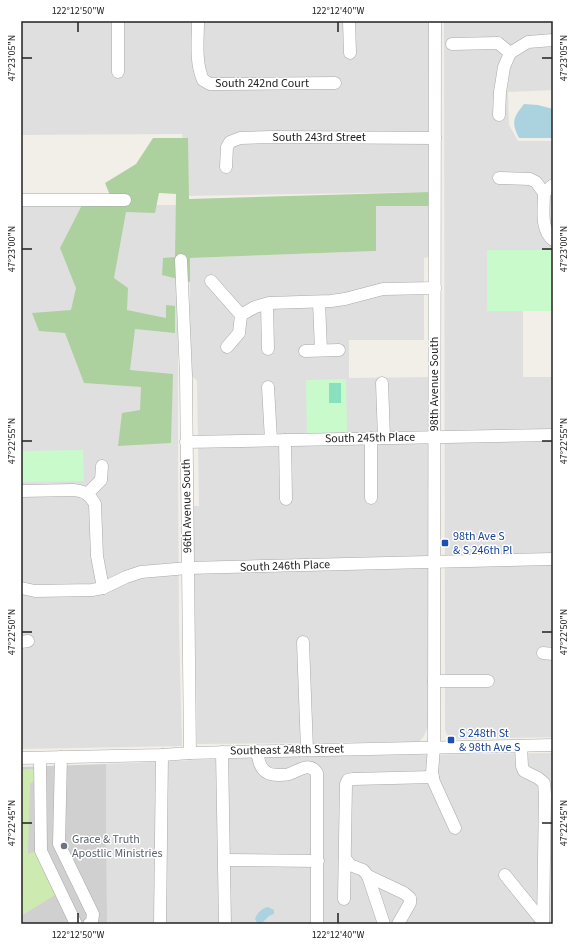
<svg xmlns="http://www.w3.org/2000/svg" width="574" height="945" font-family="'Source Sans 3',sans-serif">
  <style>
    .residential { fill: #e0dfdf }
    .religious { fill: #d0d0d0 }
    .grass { fill: #cdebb0 }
    .forest { fill: #add19e }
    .park { fill: #c8facc }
    .pitch { fill: #88e0be }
    .water { fill: #aad3df }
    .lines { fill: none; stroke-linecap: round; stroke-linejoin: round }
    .minor-casing { stroke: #a9a9a9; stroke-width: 13 }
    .minor { stroke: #fff; stroke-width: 12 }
    .ticks { fill: none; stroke: #222; stroke-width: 1.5 }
    .transit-dot { fill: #1a4fb4; stroke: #fff; stroke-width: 1.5 }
    .worship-dot { fill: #6b7280; stroke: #fff; stroke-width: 1.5 }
    .labels { text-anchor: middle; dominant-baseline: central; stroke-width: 3; stroke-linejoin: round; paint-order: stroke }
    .street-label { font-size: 12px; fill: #222; stroke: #fff }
    .transit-label { font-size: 12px; fill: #164399; stroke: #fff; text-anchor: start }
    .worship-label { font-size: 12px; fill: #5b616d; stroke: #fff; text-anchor: start }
    .neatline { fill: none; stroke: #222; stroke-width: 1.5 }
    .ticks-label { font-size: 10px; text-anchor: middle; fill: #222 }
  </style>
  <rect width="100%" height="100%" fill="#f2efe9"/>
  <g class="residential">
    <path d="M21,21H429L428,129L429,192L183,196L182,134L21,135Z"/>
    <path d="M444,21H553V90L508,92L509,125L518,141H553V250H487V311H523V377H553V737L457,739L448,737L445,730Z"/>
    <path d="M21,205H178V449L179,628L182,746L21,749Z"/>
    <path d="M375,206H429V257L424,258V340H349V378L429,377L428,726L424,736L419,742L197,744L193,506H199L197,381L191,375L189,369L190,258L376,251Z"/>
    <path d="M553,753V924H107L106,764L218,759L325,756Z"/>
  </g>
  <path class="religious" d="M106,764L107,924H21V767Z"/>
  <path class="grass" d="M31,769L37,770V778L30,784L28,854L35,851L55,895L21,916V770Z"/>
  <path class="forest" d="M153,138H188L189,199L429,192V206H376V251L190,258V282L162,275L163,258L175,257L176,194L159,193L155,213L126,212L114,278L128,288L127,310L166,318V305L175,306V333L135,329L130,370L173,374L171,443L118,446L122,413L140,410L141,387L84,383L65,333L39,331L32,313L71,310L76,288L60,248L82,205H114L105,183L136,164Z"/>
  <g class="park">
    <rect x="487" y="250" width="66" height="61"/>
    <path d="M346,379L347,432L307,433L306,380Z"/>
    <path d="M83,450L84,481L21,482V451Z"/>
  </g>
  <rect class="pitch" x="329" y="383" width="12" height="20"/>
  <g class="water">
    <path d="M524,104L538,105L553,109V138H519C511,122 513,118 524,104Z"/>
    <path d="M268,907L274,910V914L269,916L261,924L257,923L255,919C257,913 262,908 268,907Z"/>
  </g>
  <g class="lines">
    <g class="minor-casing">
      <g id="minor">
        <path d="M118,21V72"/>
        <path d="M198,21C198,40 195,62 203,80L210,84H221L335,83"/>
        <path d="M349,21L350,53"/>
        <path d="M435,21L434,747L432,773L434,782L455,828"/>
        <path d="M452,44L498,43L510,53L504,67L500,92L499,115"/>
        <path d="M510,53L528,42L553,40"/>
        <path d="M226,167L227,147L230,142L240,138L272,137L435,138"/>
        <path d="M499,178L530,179L536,182L544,193L553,185"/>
        <path d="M544,193C544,209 540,229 553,240"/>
        <path d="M21,200H125"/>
        <path d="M181,260L186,375L190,753"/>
        <path d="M211,281L241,315L239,333L227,347"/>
        <path d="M319,302L321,350"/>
        <path d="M267,304L268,349"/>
        <path d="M241,315L255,307L269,303L331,301L345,299L383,289L435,288"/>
        <path d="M305,351L339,350"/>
        <path d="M382,383L384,438"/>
        <path d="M268,387L271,440"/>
        <path d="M371,438V498"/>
        <path d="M285,440L286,499"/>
        <path d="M186,442L553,435"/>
        <path d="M21,491L74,490C85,491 90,495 95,504L97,556L103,588"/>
        <path d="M87,494L101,480L102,466"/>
        <path d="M21,588L35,591L92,590L103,588L126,577L141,572L188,568L553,559"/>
        <path d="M21,642L28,641"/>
        <path d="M303,642L307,750"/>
        <path d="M543,653L553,654"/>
        <path d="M434,681H488"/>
        <path d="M521,746L522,766L524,771L538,778L544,783L545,794L543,924"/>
        <path d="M257,751C259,766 263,776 280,775C283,775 287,775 289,774C299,771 309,761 317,773V924"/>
        <path d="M222,752L225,924"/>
        <path d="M61,757L59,844L93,914L92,922L89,924"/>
        <path d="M21,758L162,755L190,753L553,745"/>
        <path d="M40,758L41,851L76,924"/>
        <path d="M345,858L350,865L363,870L368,876L384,924"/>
        <path d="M225,860L318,861"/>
        <path d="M505,875L543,922"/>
        <path d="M368,876L404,893L410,898V903L398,924"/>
        <path d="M344,899L346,784L348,780L353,779L433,777"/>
        <path d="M160,924L162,755"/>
      </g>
    </g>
    <use href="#minor" class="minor"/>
  </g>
  <path class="ticks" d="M78,22V32M338,22V32M22,58H32M542,58H552M22,249H32M542,249H552M22,441H32M542,441H552M22,632H32M542,632H552M22,823H32M542,823H552M78,913V923M338,913V923"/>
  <g class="transit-dot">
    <rect x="441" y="539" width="8" height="8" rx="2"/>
    <rect x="447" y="736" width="8" height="8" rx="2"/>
  </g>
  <circle class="worship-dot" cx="64" cy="846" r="4"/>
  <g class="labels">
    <g class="street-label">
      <text x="262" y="83">South 242nd Court</text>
      <text x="319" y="137">South 243rd Street</text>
      <text transform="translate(434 384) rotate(-90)">98th Avenue South</text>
      <text transform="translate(370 438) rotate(-1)">South 245th Place</text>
      <text transform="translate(187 506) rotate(-91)">96th Avenue South</text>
      <text transform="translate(285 566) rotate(-2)">South 246th Place</text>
      <text transform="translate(287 750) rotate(-1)">Southeast 248th Street</text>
    </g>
    <g class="transit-label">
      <text x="453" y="536">98th Ave S<tspan x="453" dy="14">&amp; S 246th Pl</tspan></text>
      <text x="459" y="733">S 248th St<tspan x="459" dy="14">&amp; 98th Ave S</tspan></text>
    </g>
    <g class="worship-label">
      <text x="72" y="839">Grace &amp; Truth<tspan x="72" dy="14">Apostlic Ministries</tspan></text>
    </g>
  </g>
  <rect width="574" height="945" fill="none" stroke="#ffffff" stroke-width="44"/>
  <rect x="22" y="22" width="530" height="901" class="neatline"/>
  <g class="ticks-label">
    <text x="78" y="14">122°12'50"W</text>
    <text x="338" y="14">122°12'40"W</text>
    <text transform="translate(11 58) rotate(-90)" y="4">47°23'05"N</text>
    <text transform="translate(563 58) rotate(-90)" y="4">47°23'05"N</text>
    <text transform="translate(11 249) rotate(-90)" y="4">47°23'00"N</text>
    <text transform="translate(563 249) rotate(-90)" y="4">47°23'00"N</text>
    <text transform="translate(11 441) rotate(-90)" y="4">47°22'55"N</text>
    <text transform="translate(563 441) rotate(-90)" y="4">47°22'55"N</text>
    <text transform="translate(11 632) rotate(-90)" y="4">47°22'50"N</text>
    <text transform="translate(563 632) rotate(-90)" y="4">47°22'50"N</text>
    <text transform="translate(11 823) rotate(-90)" y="4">47°22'45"N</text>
    <text transform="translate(563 823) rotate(-90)" y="4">47°22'45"N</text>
    <text x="78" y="938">122°12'50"W</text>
    <text x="338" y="938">122°12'40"W</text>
  </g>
</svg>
